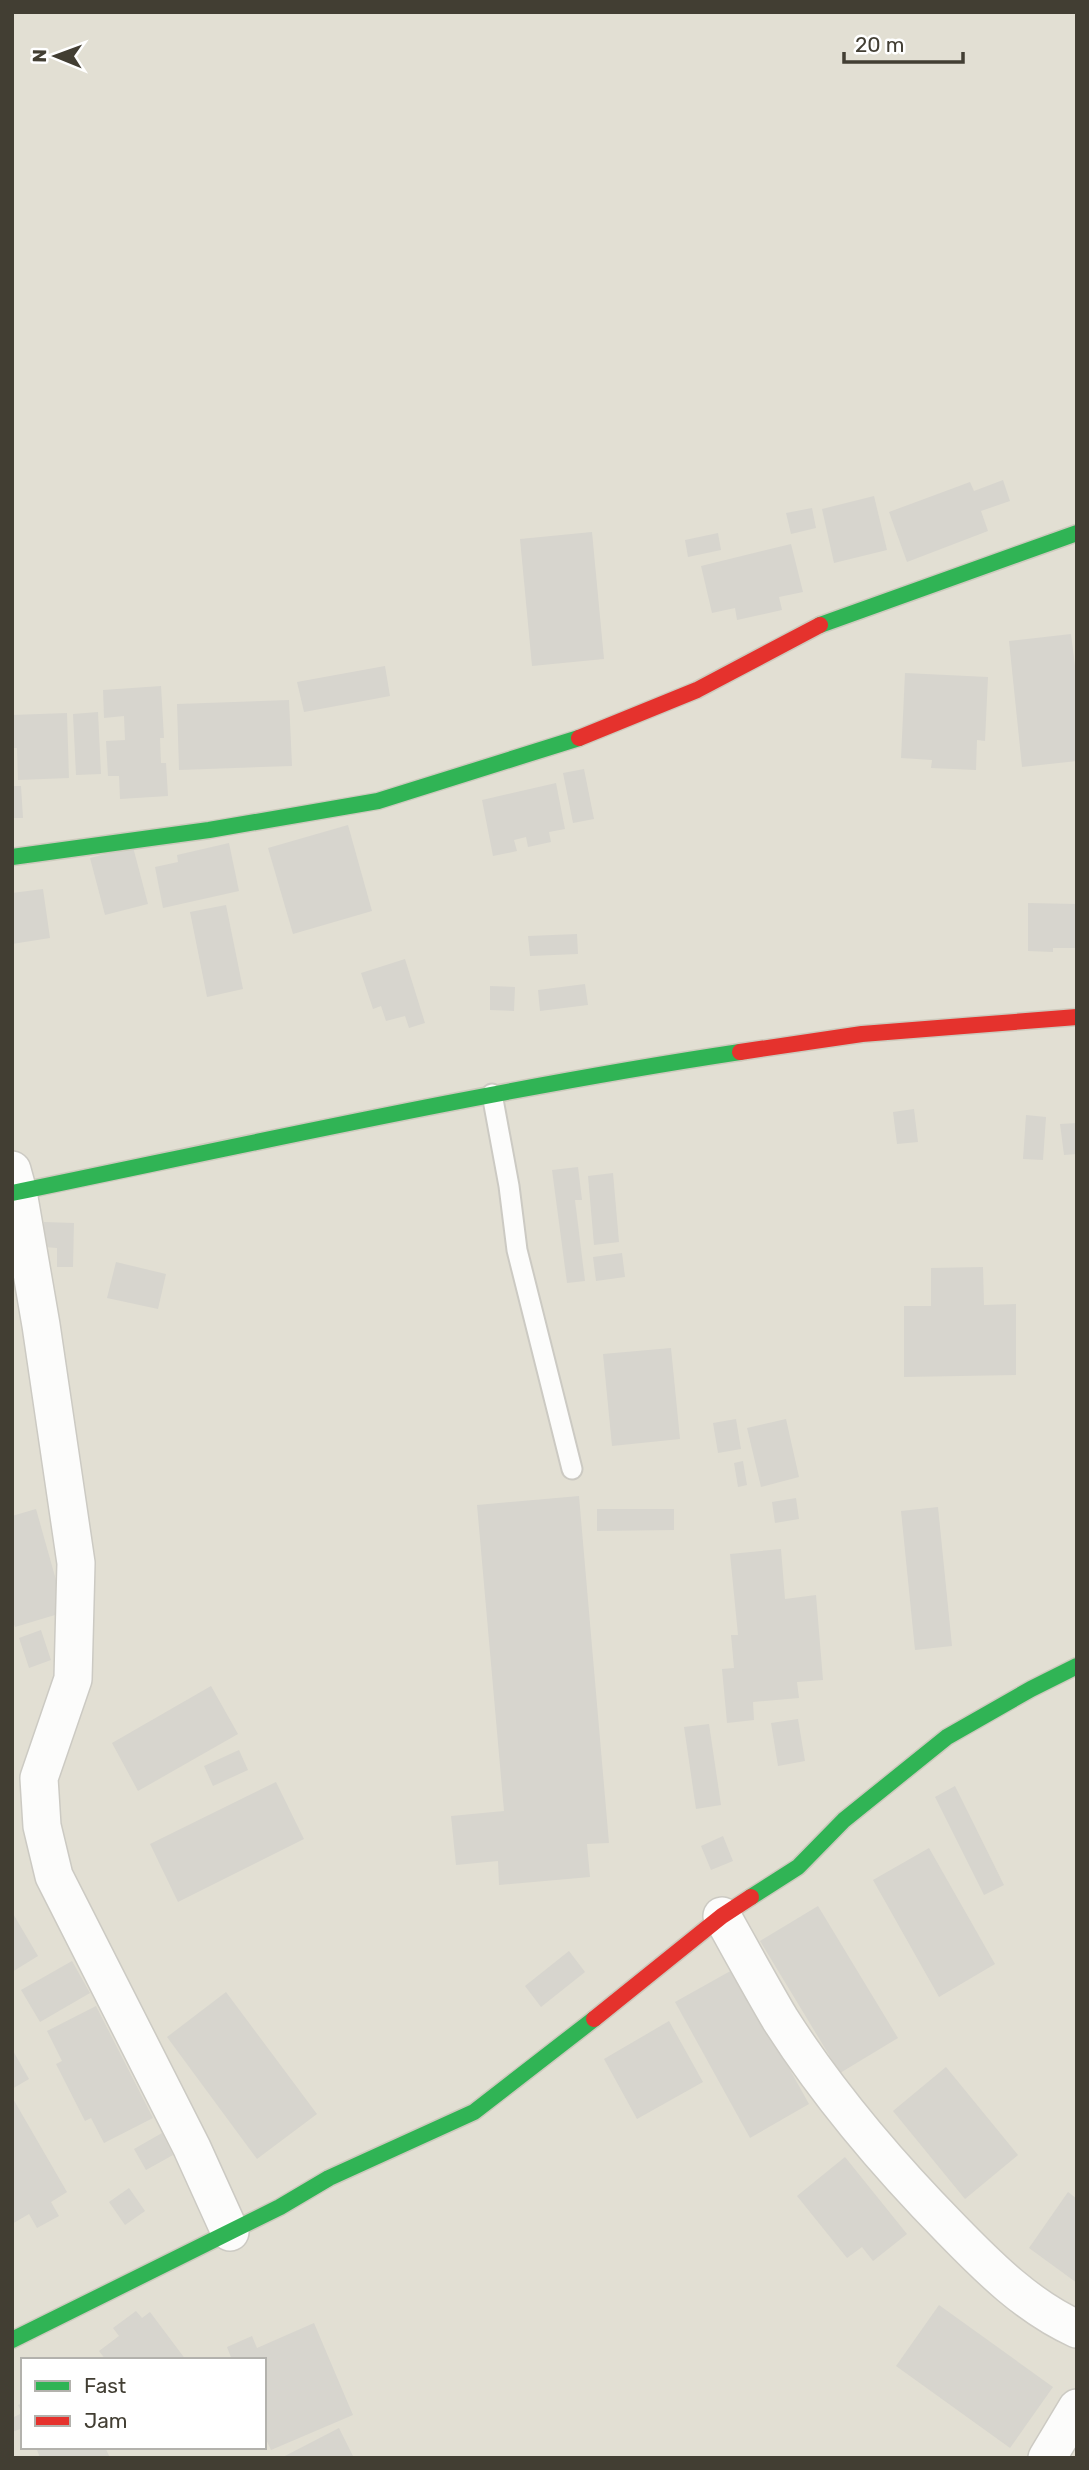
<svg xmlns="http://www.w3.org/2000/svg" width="1089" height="2470" font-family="Rubik,sans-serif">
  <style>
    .residential { fill: #e2dfd3; fill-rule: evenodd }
    .building { fill: #d7d5ce }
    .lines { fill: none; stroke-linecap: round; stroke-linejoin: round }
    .lane-casing { stroke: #cccac3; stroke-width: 23 }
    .street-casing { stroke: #cccac3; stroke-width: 40 }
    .fast-casing { stroke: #cdcabd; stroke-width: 19 }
    .jam-casing { stroke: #cdcabd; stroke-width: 19 }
    .lane { stroke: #fcfcfb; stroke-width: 19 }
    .street { stroke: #fcfcfb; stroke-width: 37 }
    .fast { stroke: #30b455; stroke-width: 16 }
    .jam { stroke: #e5322d; stroke-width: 16 }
  </style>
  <rect width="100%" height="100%" fill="#eeece6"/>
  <path class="residential" d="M12,12H1077V2458H12ZM23,2360H264V2447H23Z"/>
  <g class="building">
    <path d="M1003,480L1010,501L981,511L988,531L907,562L889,512L970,482L974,491Z"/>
    <path d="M874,496L887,550L834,563L822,509Z"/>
    <path d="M812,508L816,528L791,534L786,513Z"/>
    <path d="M592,532L604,659L532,666L520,539Z"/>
    <path d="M718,533L721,550L688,557L685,540Z"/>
    <path d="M791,544L803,592L779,597L782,610L737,620L735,608L712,613L701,566Z"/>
    <path d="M1071,634L1077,682V761L1022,767L1009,641Z"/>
    <path d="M385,666L390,696L304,712L297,682Z"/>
    <path d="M905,673L988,677L985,741L977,740L976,770L931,768L932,760L901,758Z"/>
    <path d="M161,686L164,738H160L161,763H166L168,796L120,799L119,776H108L106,741L125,740L124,716L104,718L103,690Z"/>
    <path d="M289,700L292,766L179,770L177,704Z"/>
    <path d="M98,712L101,774L76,775L73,714Z"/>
    <path d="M67,713L69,778L18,780L17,748H12V715Z"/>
    <path d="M584,769L594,819L573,823L563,773Z"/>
    <path d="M556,783L565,829L549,832L551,842L528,847L526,837L514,840L517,851L493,856L482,800Z"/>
    <path d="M12,786H21L23,818H12Z"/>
    <path d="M348,825L372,911L293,934L268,848Z"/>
    <path d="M229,843L239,891L163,908L155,867L178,862L177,855Z"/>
    <path d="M133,847L148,904L105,915L90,858Z"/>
    <path d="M43,889L50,938L12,944V893Z"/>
    <path d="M1028,903L1077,904V948H1053V952L1028,951Z"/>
    <path d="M226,905L243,989L207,997L190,912Z"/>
    <path d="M577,934L578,954L530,956L528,936Z"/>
    <path d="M405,959L425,1023L409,1028L405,1016L386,1021L381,1006L373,1009L361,973Z"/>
    <path d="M585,984L588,1005L540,1011L538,990Z"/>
    <path d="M490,986L515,987L514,1011L490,1010Z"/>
    <path d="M914,1109L918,1142L897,1144L893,1112Z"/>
    <path d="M1026,1115L1046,1117L1043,1160L1023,1159Z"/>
    <path d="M1077,1123V1154L1064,1155L1060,1124Z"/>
    <path d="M578,1167L582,1200H575L585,1281L567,1283L552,1170Z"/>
    <path d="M613,1173L619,1242L594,1245L588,1176Z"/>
    <path d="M44,1222L74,1223L73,1267H57V1248L44,1247Z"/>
    <path d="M622,1253L625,1277L596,1281L593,1257Z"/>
    <path d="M116,1262L166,1274L158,1309L107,1298Z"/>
    <path d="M983,1267L984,1305L1016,1304V1375L904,1377V1306H931V1268Z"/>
    <path d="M671,1348L680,1439L612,1446L603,1354Z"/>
    <path d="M736,1419L741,1449L718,1453L713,1423Z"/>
    <path d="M786,1419L799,1477L761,1487L747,1428Z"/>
    <path d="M743,1461L747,1485L738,1487L734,1463Z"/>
    <path d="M579,1496L609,1843L587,1844L590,1877L499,1885L498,1861L456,1865L451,1816L504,1811L477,1505Z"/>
    <path d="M796,1498L799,1519L775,1523L772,1502Z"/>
    <path d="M938,1507L952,1646L915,1650L901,1511Z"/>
    <path d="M36,1509L65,1612L15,1627L12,1619V1516Z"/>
    <path d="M597,1509H674V1530L597,1531Z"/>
    <path d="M781,1549L785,1599L816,1595L823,1680L797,1682L799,1698L753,1702L754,1720L727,1723L722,1669L734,1668L731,1635H738L730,1554Z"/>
    <path d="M41,1630L51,1660L29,1668L19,1638Z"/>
    <path d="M211,1686L238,1734L138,1791L112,1743Z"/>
    <path d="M798,1719L805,1761L778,1766L771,1723Z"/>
    <path d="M709,1724L721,1805L696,1809L684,1727Z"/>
    <path d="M239,1750L248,1770L213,1786L204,1766Z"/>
    <path d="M276,1782L304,1839L178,1902L150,1844Z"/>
    <path d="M955,1786L1004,1885L984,1895L935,1797Z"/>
    <path d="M723,1836L733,1861L711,1870L701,1846Z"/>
    <path d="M929,1848L995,1964L939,1997L873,1880Z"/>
    <path d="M818,1906L898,2038L840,2073L760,1941Z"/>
    <path d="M12,1912L38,1956L12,1972Z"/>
    <path d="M569,1951L585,1972L541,2007L525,1986Z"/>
    <path d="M72,1961L90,1993L40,2022L21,1990Z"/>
    <path d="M734,1969L809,2104L750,2138L675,2002Z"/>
    <path d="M226,1992L317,2114L257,2159L167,2037Z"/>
    <path d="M96,2006L153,2118L104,2143L91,2118L85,2121L56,2064L62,2061L47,2031Z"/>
    <path d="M669,2021L703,2082L637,2119L604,2059Z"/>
    <path d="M12,2049L29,2079L12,2089Z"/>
    <path d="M946,2067L1018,2155L965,2199L893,2111Z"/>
    <path d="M12,2097L67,2192L51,2202L59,2216L37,2228L29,2214L12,2224Z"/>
    <path d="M162,2133L173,2155L146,2170L134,2149Z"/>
    <path d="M845,2157L907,2234L873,2261L862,2247L847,2258L797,2196Z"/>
    <path d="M129,2188L145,2211L125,2225L109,2202Z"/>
    <path d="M1068,2192L1077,2199V2283L1029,2248Z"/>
    <path d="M939,2305L1053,2387L1010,2448L896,2366Z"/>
    <path d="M136,2311L142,2318L150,2312L186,2360H106L99,2351L119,2336L113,2328Z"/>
    <path d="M314,2323L353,2415L271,2450L264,2435V2360H232L227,2347L252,2336L257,2348Z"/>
    <path d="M23,2403V2428L12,2432V2418L22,2413L18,2405Z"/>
    <path d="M339,2428L354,2458H281Z"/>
    <path d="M36,2447H105L110,2458H40Z"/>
  </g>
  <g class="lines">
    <g class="lane-casing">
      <path id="lane" d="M492,1094L509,1186L517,1250L572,1469"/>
    </g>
    <g class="street-casing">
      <g id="street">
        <path d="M12,1170L18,1192L41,1325L76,1563L73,1679L39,1778L42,1826L54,1876L192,2148L230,2232"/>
        <path d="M722,1916C741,1950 760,1985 780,2019C829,2096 888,2165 952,2230C989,2268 1028,2307 1077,2329"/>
        <path d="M1047,2458L1077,2408"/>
      </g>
    </g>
    <g class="fast-casing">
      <g id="fast">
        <path d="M820,625L1077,533"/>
        <path d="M12,857L209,830L378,801L579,738"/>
        <path d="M12,1193C254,1143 495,1089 740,1052"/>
        <path d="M751,1897L798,1867L844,1820L947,1737L1031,1689L1077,1666"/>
        <path d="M12,2340L280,2207L329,2178L474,2112L594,2019"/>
      </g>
    </g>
    <g class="jam-casing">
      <g id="jam">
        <path d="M579,738L697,690L820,625"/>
        <path d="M740,1052L862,1034L1077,1017"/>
        <path d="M594,2019L722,1916L751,1897"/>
      </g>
    </g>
    <use href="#lane" class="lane"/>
    <use href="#street" class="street"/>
    <use href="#fast" class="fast"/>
    <use href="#jam" class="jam"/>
  </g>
  <rect width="1089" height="2470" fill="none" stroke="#423e33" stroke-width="28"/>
  <rect x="21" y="2358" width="245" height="91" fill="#ffffff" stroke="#b3b2ad" stroke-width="2"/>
  <rect x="35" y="2381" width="35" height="10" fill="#30b455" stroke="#b3b2ad" stroke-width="2"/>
  <text x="84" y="2393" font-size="21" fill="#423e33">Fast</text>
  <rect x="35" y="2416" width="35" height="10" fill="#e5322d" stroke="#b3b2ad" stroke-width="2"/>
  <text x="84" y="2428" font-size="21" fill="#423e33">Jam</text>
  <g transform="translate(56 56) rotate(271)" stroke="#ffffff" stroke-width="5" paint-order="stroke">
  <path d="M0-5L12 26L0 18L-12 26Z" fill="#423e33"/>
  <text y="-10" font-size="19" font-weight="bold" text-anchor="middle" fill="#423e33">N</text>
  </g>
  <path d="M844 52v10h119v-10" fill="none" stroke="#423e33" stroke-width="3.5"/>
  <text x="855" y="52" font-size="21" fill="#423e33" stroke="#ffffff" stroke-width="5" paint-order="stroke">20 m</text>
</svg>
